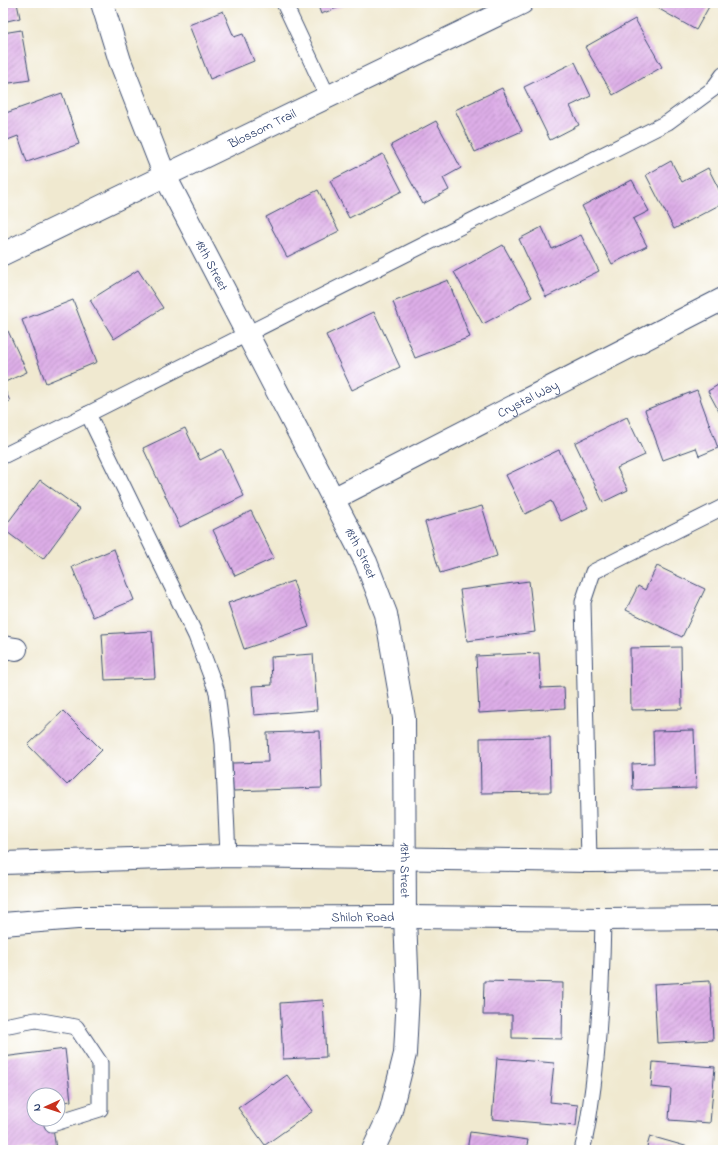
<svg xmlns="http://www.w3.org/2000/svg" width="726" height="1153" font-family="'Indie Flower',sans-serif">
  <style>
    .building { fill: url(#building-hatch) }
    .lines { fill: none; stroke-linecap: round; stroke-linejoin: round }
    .lane-casing { stroke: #3b4b6f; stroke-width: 17 }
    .street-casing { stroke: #3b4b6f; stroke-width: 24 }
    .secondary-casing { stroke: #3b4b6f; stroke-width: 24 }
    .lane { stroke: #fff; stroke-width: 15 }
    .street { stroke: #fff; stroke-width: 22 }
    .secondary { stroke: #fff; stroke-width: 22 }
    .labels { text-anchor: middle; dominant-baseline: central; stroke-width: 4; stroke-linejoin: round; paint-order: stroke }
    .street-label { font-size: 13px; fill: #1b2f5e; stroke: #fff }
  </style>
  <defs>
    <pattern id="building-hatch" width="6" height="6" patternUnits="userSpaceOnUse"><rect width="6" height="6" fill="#ddade7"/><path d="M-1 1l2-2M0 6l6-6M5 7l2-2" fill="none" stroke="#b28dbe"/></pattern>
  </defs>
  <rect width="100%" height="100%" fill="#fff"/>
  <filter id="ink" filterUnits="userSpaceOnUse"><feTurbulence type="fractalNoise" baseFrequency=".025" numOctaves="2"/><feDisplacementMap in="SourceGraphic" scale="8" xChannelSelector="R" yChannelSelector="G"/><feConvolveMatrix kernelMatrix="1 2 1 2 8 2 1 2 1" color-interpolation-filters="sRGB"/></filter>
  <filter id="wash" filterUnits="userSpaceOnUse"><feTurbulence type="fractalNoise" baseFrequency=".012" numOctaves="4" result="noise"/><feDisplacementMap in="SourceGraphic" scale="16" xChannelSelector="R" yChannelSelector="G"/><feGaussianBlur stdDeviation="0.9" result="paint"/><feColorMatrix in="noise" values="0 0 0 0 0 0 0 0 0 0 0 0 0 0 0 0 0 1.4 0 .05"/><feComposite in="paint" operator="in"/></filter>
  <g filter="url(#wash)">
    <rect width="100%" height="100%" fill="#f0e9d0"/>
    <g id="blocks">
      <g class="building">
        <path d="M3,3H17L20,18L3,22Z"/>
        <path d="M317,3H350L321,14Z"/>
        <path d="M656,3H711L696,30L654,6Z"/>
        <path d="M223,11L234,37L243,34L254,61L210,79L189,25Z"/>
        <path d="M635,19L662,67L613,95L585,47Z"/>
        <path d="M21,30L30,80L3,84V33Z"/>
        <path d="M575,62L591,96L570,106L579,125L550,140L524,87Z"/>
        <path d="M502,88L522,131L475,152L455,110Z"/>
        <path d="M62,93L79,144L27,162L18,136L5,141L3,135V114Z"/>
        <path d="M436,121L461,168L443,178L449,190L423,204L391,145Z"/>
        <path d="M383,154L402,191L349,218L330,181Z"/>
        <path d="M671,161L682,182L708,168L723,197V203L674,229L646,175Z"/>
        <path d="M632,180L649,211L633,219L647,246L612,264L582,206Z"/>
        <path d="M318,190L339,231L287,257L266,217Z"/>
        <path d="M542,227L552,249L581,235L599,271L546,297L519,239Z"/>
        <path d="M503,245L532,297L483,324L454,272Z"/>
        <path d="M138,270L163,308L114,339L90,300Z"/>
        <path d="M448,280L470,337L415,358L393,302Z"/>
        <path d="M73,300L97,362L46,383L22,320Z"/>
        <path d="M374,312L400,367L352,390L326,335Z"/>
        <path d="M8,331L27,372L3,383V333Z"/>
        <path d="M723,382V419L708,391Z"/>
        <path d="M3,386L10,401L3,404Z"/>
        <path d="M697,390L718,448L699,456L696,448L663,460L645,410Z"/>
        <path d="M627,417L645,455L617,468L628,490L603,502L575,443Z"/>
        <path d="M185,428L200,460L222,449L244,496L180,527L143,448Z"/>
        <path d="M559,450L588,508L561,521L551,501L525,514L506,475Z"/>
        <path d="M40,480L80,509L43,559L3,529Z"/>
        <path d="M482,506L497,556L440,573L425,522Z"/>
        <path d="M251,511L274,558L235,576L213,530Z"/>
        <path d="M114,549L134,600L93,617L72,567Z"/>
        <path d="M657,566L705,589L682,637L626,610L638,586L645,590Z"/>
        <path d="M293,581L309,627L244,649L228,603Z"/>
        <path d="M529,581L535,632L467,641L460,590Z"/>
        <path d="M152,631L155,678L105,680L102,634Z"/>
        <path d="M681,647L682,709L631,710L630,648Z"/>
        <path d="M539,653L541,688L564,687L565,708L479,713L476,656Z"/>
        <path d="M313,654L317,710L254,715L252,686L272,685L271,657Z"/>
        <path d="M63,711L102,750L67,785L28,745Z"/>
        <path d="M694,730L696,788L633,790L632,764L654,763L653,731Z"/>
        <path d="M320,731L322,788L233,791L232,763L268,762L267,733Z"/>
        <path d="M550,737L551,792L481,793L480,738Z"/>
        <path d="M484,981L563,983L562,1039L512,1038V1015H483Z"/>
        <path d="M710,981L713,1040L657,1043L654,984Z"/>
        <path d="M323,1000L326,1057L283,1059L280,1003Z"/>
        <path d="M65,1049L71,1101L58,1103V1095H34V1119H52L56,1150H3V1057Z"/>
        <path d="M497,1058L554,1063L550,1102L578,1105L576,1126L492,1119Z"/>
        <path d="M653,1062L715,1067L710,1123L669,1120L671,1089L651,1087Z"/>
        <path d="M287,1075L313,1111L265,1145L238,1108L272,1084L273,1085Z"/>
        <path d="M470,1132L528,1140L526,1150H467Z"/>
        <path d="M650,1136L699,1150H646Z"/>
      </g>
    </g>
  </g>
  <g filter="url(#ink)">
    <use href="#blocks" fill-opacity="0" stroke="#3b4b6f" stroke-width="1"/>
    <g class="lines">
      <g class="lane-casing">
        <g id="lane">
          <path d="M284,3L328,97"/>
          <path d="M88,414L196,636L217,692L223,744L228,856"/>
          <path d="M3,456L88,414L668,122L713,89L723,75"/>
          <path d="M589,861L583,602L593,572L723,507"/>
          <path d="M3,1026L36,1020L76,1027L100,1063V1109L52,1124"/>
          <path d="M582,1150C588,1129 590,1108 593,1087C600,1031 602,975 603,919"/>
        </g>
      </g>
      <g class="street-casing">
        <g id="street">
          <path id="s1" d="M3,254L522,3"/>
          <path id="s2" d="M333,499L723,299"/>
          <path d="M3,647L16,649"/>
        </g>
      </g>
      <g class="secondary-casing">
        <g id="secondary">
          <path id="s3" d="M102,3L120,61L165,176L366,562L386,614L404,718L405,917L408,994L405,1054L390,1114L373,1150"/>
          <path d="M3,863L228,856L589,861L723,860"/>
          <path id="s4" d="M3,924L77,918L405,917L603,919L723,918"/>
        </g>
      </g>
      <use href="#lane" class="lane"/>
      <use href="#street" class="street"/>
      <use href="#secondary" class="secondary"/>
    </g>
  </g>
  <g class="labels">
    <g class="street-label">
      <text stroke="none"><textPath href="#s1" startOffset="288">Blossom Trail</textPath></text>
      <text stroke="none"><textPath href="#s3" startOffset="285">18th Street</textPath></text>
      <text stroke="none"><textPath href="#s2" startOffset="219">Crystal Way</textPath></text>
      <text stroke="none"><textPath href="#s3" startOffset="609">18th Street</textPath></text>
      <text stroke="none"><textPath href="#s3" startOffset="933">18th Street</textPath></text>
      <text stroke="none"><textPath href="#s4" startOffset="360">Shiloh Road</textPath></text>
    </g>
  </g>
  <rect width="726" height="1153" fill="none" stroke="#fff" stroke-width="16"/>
  <g transform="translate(46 1107) rotate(267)"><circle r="19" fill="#ffffff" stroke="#a4acbf"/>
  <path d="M0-3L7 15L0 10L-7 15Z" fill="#c8321e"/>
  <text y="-6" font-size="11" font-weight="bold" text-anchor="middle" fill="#1b2f5e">N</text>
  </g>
</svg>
